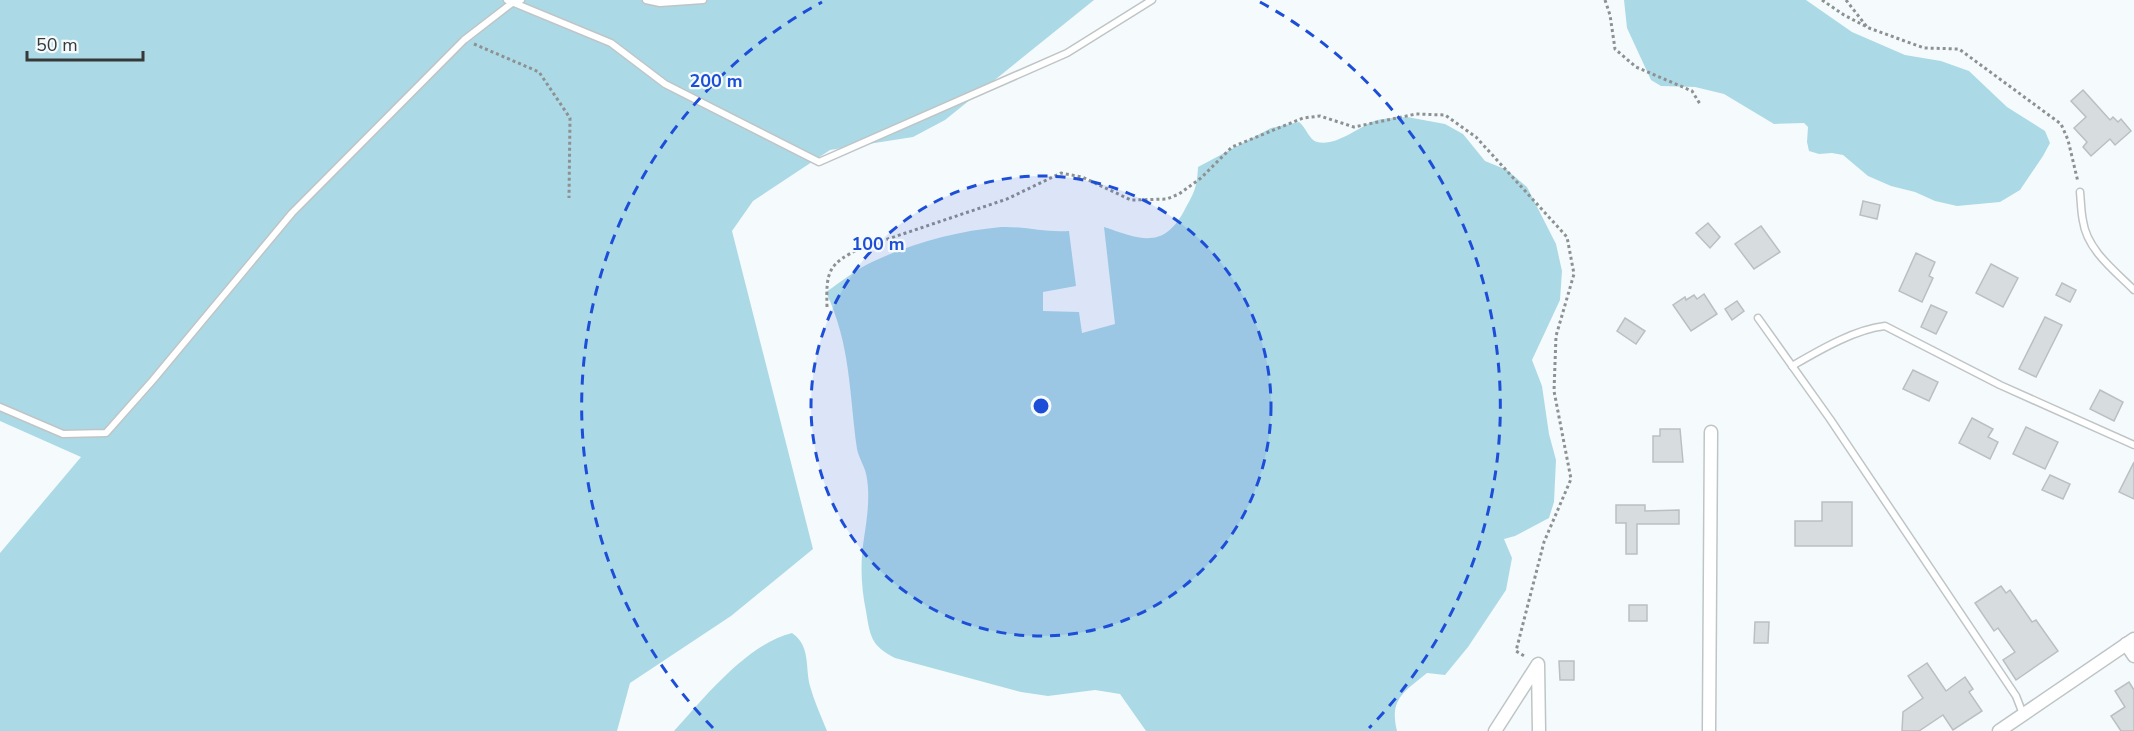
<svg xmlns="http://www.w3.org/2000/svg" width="2134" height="731" font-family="'Nunito Sans',sans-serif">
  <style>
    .green { fill: #acd9e6 }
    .building { fill: #d7dddf; stroke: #bac0c2; stroke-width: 1.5 }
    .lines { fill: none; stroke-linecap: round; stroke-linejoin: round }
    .lane-casing { stroke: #bfc5c6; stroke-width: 9 }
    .street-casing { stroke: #bfc5c6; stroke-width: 15 }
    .path { stroke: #8d9192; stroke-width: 3; stroke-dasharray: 3 3; stroke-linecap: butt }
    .lane { stroke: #fff; stroke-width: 6 }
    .street { stroke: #fff; stroke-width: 12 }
    .ring { fill: none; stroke: #1d4ed8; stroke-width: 3; stroke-dasharray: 10 8 }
    .centre { fill: #1d4ed8; stroke: #f5fbfc; stroke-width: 3 }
    .ring-label { font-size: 18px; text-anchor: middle; font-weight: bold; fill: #1d4ed8; stroke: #f5fbfc; stroke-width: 4.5; stroke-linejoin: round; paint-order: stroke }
  </style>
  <rect width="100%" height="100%" fill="#f5fbfc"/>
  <g class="green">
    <path d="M0,0H1094L945,120L913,137L830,150L753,201L732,231L813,549L731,616L630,683L617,731H0V553L81,457L0,421Z"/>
    <path d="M1624,0H1806L1852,32L1905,55L1941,61L1969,71L2007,107L2045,131L2050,143L2043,156L2020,190L2000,202L1957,206L1935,201L1915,192L1891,186L1868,176L1843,155L1832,153L1819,154L1809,151L1807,142L1808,127L1804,123L1774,124L1724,94L1695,87L1661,86L1651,80L1627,28Z"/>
    <path d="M1407,117L1445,124L1463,134L1485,161L1507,170L1527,187L1556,244L1562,271L1560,300L1532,360L1542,386L1549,434L1556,460L1554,502L1549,518L1515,536L1504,539L1512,558L1506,590L1468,647L1445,675L1427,673C1404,692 1389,699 1397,731H1146L1120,694L1095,690L1048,696L1021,692L895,658C871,646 870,636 866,611C861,587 860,563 864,538C867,519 870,498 867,479C866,468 859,459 857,449C849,392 851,346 826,292C841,282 856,269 872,262C912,243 957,231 1001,227C1023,226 1046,233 1069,231L1076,286L1043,292V311L1079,312L1082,333L1115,324L1104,227C1140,239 1163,250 1184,211C1194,193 1197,188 1198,167L1271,128L1299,122C1306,127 1309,140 1317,142C1335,147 1359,127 1374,121C1383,118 1396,118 1407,117Z"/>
    <path d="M792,633C811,646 805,667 810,686C814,701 821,716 827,731H674C704,698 747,644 792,633Z"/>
  </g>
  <g class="building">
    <path d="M2083,90L2110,120L2113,117L2118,122L2121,119L2131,131L2115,145L2110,139L2091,156L2083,147L2087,142L2074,128L2086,117L2071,101Z"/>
    <path d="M1863,201L1880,205L1877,219L1860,215Z"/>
    <path d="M1708,223L1720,237L1710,248L1696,233Z"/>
    <path d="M1761,226L1780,252L1754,269L1735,244Z"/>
    <path d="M1916,253L1935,262L1929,276L1933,278L1922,302L1899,291Z"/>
    <path d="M1991,264L2018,278L2003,307L1976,293Z"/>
    <path d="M2062,283L2076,290L2070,302L2056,295Z"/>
    <path d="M1704,294L1717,314L1691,331L1673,305L1685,297L1686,300L1694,295L1697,299Z"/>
    <path d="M1737,301L1744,311L1732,320L1725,309Z"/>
    <path d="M1931,305L1947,312L1936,334L1921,327Z"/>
    <path d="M2045,317L2062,325L2036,377L2019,369Z"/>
    <path d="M1625,318L1645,331L1636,344L1617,331Z"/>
    <path d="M1913,370L1938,382L1929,401L1903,389Z"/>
    <path d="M2100,390L2123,402L2114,421L2090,409Z"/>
    <path d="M1972,418L1993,429L1988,437L1998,442L1990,459L1959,443Z"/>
    <path d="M2026,427L2058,442L2045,469L2013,454Z"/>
    <path d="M1660,429H1680L1683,462H1653V436H1660Z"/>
    <path d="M2134,462V499L2119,492Z"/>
    <path d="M2050,475L2070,484L2063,499L2042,490Z"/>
    <path d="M1822,502H1852V546H1795V521H1822Z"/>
    <path d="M1616,505H1645V511L1679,510V524H1637V554H1626V523H1616Z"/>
    <path d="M2001,586L2006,593L2010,590L2032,622L2036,620L2058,651L2016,680L2003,660L2015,652L1998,628L1994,631L1975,603Z"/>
    <rect x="1629" y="605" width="18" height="16"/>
    <path d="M1755,622H1769L1768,643H1754Z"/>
    <path d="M1559,661H1574V680H1560Z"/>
    <path d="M1927,663L1946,691L1965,677L1973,689L1969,692L1982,711L1953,730L1943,715L1919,731H1902L1903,712L1923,698L1908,676Z"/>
    <path d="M2129,682L2134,690V731H2121L2111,716L2125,707L2115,691Z"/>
  </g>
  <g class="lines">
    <g class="lane-casing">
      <g id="lane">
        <path d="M507,0L611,43L665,84L819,162L1067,53L1152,0"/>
        <path d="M646,0L660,3L703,0"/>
        <path d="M2080,192C2081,202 2081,212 2083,221C2087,250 2115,271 2134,290"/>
        <path d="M1758,318L1830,419L2016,696L2023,714"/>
        <path d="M1792,366C1818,351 1855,329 1885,326L2000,385L2134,445"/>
        <path d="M0,407L63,434L106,433L153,380L292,213L464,40L512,3L521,0"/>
      </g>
    </g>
    <g class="street-casing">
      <g id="street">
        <path d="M2126,644L2134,656"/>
        <path d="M1495,731L1538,664L1539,731"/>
        <path d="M1709,731L1711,432"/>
        <path d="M1999,731L2134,639"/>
      </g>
    </g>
    <g class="path">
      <path d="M1605,0L1610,15L1615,49L1636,67L1692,91L1700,104"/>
      <path d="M1822,0L1844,15L1869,28L1924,48L1959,49L2061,124L2068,140L2078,182"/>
      <path d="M1846,0L1867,27"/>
      <path d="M474,44L539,72L570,118L569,198"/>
      <path d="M827,307C826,271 828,264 861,248L1007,199L1061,173L1082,177L1131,200L1167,199L1179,194L1201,178L1232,147L1303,118L1320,116L1354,127L1416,114L1445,115L1476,137L1567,237L1574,274L1556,336L1554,391L1571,479L1544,542L1516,651L1526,657"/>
    </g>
    <use href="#lane" class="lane"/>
    <use href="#street" class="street"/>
  </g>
  <circle cx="1041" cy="406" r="230" fill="#1d4ed8" fill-opacity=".12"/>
  <g class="ring">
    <circle cx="1041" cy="406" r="230"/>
    <path d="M713 728A460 460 0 0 1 822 2M1260 2A460 460 0 0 1 1369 728"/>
  </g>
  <circle cx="1041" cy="406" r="9" class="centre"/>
  <g class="ring-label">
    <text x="716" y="87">200 m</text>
    <text x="878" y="250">100 m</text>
  </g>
  <path d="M27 51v9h116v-9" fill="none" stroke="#363939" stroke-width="3"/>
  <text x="36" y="51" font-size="18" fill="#363939" stroke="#f5fbfc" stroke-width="4.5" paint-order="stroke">50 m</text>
</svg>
